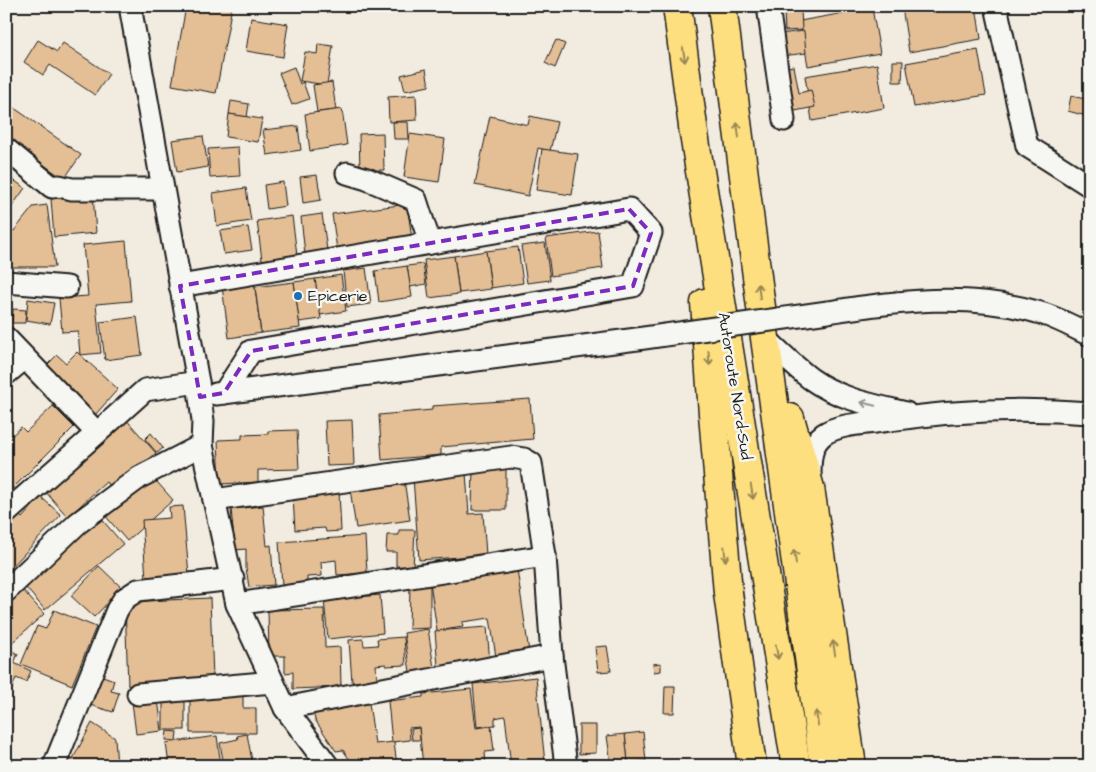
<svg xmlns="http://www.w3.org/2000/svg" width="1096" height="772" font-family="'Architects Daughter',sans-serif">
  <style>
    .building { fill: #e4bf95; stroke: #1c1c1c }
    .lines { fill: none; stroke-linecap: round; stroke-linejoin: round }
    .minor-casing { stroke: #1c1c1c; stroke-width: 25 }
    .highway-casing { stroke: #1c1c1c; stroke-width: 31 }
    .minor { stroke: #f6f6f2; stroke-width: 21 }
    .highway { stroke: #fedf80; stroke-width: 28 }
    .minor-bridge-casing { stroke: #1c1c1c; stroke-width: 25; stroke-linecap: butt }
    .minor-bridge { stroke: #f6f6f2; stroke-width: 21 }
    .oneway { stroke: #988753 }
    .oneway2 { stroke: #949492 }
    .marked { fill: none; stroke: #7b2cbf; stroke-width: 4; stroke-dasharray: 10 6; stroke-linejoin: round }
    .poi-dot { fill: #1f6fb2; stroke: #f6f6f2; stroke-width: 2 }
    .labels { text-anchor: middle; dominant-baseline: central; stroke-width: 5; stroke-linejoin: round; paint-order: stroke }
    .poi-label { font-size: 16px; fill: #1c1c1c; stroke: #f6f6f2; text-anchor: start }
    .street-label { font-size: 16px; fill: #1c1c1c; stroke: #f6f6f2 }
  </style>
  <rect width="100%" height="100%" fill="#f2ebdf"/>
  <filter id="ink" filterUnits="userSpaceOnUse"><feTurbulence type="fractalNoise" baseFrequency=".02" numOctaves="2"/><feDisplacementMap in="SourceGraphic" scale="10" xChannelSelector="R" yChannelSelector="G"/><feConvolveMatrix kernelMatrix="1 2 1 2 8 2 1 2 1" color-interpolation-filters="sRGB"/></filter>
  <g filter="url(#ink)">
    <g class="building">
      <path d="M186,6H232L216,93L172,85Z"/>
      <path d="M906,6H976L981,39L909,52L902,7Z"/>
      <path d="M872,8L880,53L808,66L800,21Z"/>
      <path d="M801,9L802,30L785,31L784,10Z"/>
      <path d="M251,18L288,24L283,57L246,51Z"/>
      <path d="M804,31L806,53L782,56L779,34Z"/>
      <path d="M38,40L57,52L63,43L109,74L95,95L50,65L43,75L24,62Z"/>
      <path d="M556,40L565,44L555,68L545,63Z"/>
      <path d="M318,44L333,46L327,85L300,81L305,52L317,54Z"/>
      <path d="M978,50L986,95L914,107L906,63Z"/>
      <path d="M893,61H903L902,82H893Z"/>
      <path d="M877,64L884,108L812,121L805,76Z"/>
      <path d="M794,66L799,93L811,90L815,107L790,112L781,68Z"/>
      <path d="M294,67L300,84L303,82L309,99L292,105L279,73Z"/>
      <path d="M426,69L429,86L405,91L401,75Z"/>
      <path d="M332,82L336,110L317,112L313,85Z"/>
      <path d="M416,95L417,120L389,122L388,97Z"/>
      <path d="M1071,96L1090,100V117L1068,111Z"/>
      <path d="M231,101L249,104L247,117L229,114Z"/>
      <path d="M10,105L81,155L64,179L6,138V109Z"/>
      <path d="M342,109L347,145L310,151L305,114Z"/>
      <path d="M229,114L262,119L258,142L226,137Z"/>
      <path d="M490,116L528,125L530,116L557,122L550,151L538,148L528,196L475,185Z"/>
      <path d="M393,122H408L409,139H394Z"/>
      <path d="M298,126L301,150L267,155L263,130Z"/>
      <path d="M383,133L384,170L360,171L359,134Z"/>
      <path d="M410,134L445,139L439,182L404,177Z"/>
      <path d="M203,136L208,167L177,172L172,140Z"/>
      <path d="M238,147L240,176L210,178L208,149Z"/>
      <path d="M542,149L578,154L572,195L536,190Z"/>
      <path d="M6,175L25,188L6,215Z"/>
      <path d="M317,175L321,200L303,203L300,177Z"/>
      <path d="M283,182L286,206L267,209L264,185Z"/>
      <path d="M246,188L251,221L217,226L213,193Z"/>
      <path d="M93,195L96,233L54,237L51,199Z"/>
      <path d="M407,204L412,239L337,250L332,214Z"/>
      <path d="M47,205L55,267H6V229L14,231L33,207Z"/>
      <path d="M322,214L327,250L305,254L301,217Z"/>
      <path d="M292,216L297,255L262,260L257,221Z"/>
      <path d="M248,227L252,250L224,254L220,231Z"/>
      <path d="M598,231L603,268L551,276L546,238Z"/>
      <path d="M126,241L131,301L96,304L101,353L80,355L78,331L62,332L59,298L88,296L83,245Z"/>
      <path d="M545,243L550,280L527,283L521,246Z"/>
      <path d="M518,247L523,283L491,288L486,251Z"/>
      <path d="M486,251L491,289L459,293L454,256Z"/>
      <path d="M454,256L459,294L429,298L424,260Z"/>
      <path d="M423,264L426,284L410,287L407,266Z"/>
      <path d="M407,266L412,297L379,302L375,271Z"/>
      <path d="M366,268L371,304L347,307L343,271Z"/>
      <path d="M341,275L346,311L320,315L315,279Z"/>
      <path d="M315,279L321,319L299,322L294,282Z"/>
      <path d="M254,281L261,333L229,338L222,286Z"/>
      <path d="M294,282L300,328L261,333L255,287Z"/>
      <path d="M28,299L54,303L50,324L26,320Z"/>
      <path d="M13,309L26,310L25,323H12Z"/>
      <path d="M137,317L142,355L105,360L100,322Z"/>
      <path d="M77,352L118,389L95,415L44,368L57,355L66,363Z"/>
      <path d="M530,399L533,439L441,447V455L382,460L379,415L432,410V406Z"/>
      <path d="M53,406L74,427L6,495V441L21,427L26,432Z"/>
      <path d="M6,414L12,420L6,426Z"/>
      <path d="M123,416L156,453L114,491L106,482L68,517L43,489Z"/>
      <path d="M352,420L354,465L327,466L325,421Z"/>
      <path d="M297,430L299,469L258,470V482L220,484L218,440L242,439V435L268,434V431Z"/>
      <path d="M151,433L163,448L157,453L145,439Z"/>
      <path d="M473,468H506V510H472Z"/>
      <path d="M466,473L469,514L483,513L486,555L419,560L413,477Z"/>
      <path d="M150,474L173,500L127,541L103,513Z"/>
      <path d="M404,480L410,520L356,528L350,489Z"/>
      <path d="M339,491L341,531L326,532L325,528L295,530L293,497Z"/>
      <path d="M41,497L61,515L6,573V522L16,512L22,518Z"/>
      <path d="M183,506L189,575L146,579L142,520L170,518L169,507Z"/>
      <path d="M263,506L267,546L271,545L274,585L249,587L246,568V549L235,550L231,509Z"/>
      <path d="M98,515L123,544L45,610L21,582Z"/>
      <path d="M399,530H415L413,567L396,566V552H386L387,535H399Z"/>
      <path d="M365,536L367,573L337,575L336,560L321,562L322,576L307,577V584L282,586L279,542Z"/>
      <path d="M99,566L122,588L94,617L71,596Z"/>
      <path d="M517,569L529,652L496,657L490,618L462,622L463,627L437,631L430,582Z"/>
      <path d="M410,585H430V628L409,629Z"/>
      <path d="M21,588L44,614L7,647L6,601Z"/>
      <path d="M380,595L383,633L328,639L324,600Z"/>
      <path d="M210,598L213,679L167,684L128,686L125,602Z"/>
      <path d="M324,609L325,648L340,647L341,687L293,689V672L285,673V656H269L268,610Z"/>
      <path d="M54,610L96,627L72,685L21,664L37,626L46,629Z"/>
      <path d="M487,627L490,664L438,667L435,631Z"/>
      <path d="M428,629L434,668L410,672L404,633Z"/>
      <path d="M404,637L406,665L386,666V664L376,665L377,680L352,682L349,640L363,639L364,646L378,645L377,639Z"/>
      <path d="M607,646L611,671L598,672L595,647Z"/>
      <path d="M6,648L18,654L14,663L31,671L26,682L16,678L11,691L6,689Z"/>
      <path d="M661,663V671L654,672L653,664Z"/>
      <path d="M100,675L114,680L111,691L119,693L113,712L90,705Z"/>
      <path d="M536,677L545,763L511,766L505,716L495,718V725L477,727L473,684Z"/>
      <path d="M665,686H675L674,713H664Z"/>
      <path d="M471,689L476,728L491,726L494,751L485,752L486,766H423L419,727L409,728L410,740L392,742L388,701L423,697V694Z"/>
      <path d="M243,692V708H256V733H190V697Z"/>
      <path d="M158,699L162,731L136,734L132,702Z"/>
      <rect x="163" y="700" width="22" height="30"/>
      <path d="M369,703L375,744L394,742L397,766H354L343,750L336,751L315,720L313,711Z"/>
      <path d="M92,723L115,738L117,766H69Z"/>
      <path d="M579,725H596V753L579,754Z"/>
      <path d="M419,728L420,740H412L411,729Z"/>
      <path d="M167,731L177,732L176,741L166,740Z"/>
      <path d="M643,732L646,761L628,763L625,734Z"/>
      <path d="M247,734L253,766H224L220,743L238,739L237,736Z"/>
      <path d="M625,734L628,762L611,764L607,736Z"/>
      <path d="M217,736L221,766H169L166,743Z"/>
    </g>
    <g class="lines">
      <g class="minor-casing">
        <g id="minor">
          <path d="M130,6L198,382L203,421L202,445L237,604L285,708L328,766"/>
          <path d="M768,6L784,120"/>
          <path d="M996,6L1027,146L1090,186"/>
          <path d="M6,149L52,187L59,186L72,189H162"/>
          <path d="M347,173L367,179L416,200L430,243"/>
          <path d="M6,282L67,287"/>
          <path d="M180,286L629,209L651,233L633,286L251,351L224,393"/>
          <path d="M828,312C897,301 969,292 1037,312C1056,317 1073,327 1090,335"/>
          <path d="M6,338L97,433L6,513"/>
          <path d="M765,338C780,352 795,367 811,379C839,399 873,405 906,413"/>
          <path d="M6,374L25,358"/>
          <path d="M216,394L637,339"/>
          <path d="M97,433L145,390L198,382"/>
          <path d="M810,476C810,461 810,444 824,434C838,425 859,424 876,422C946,411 1019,407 1090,413"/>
          <path d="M214,500L511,457L524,459L531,463L545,556L552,656L566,766"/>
          <path d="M6,591L78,523L140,477L202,445"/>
          <path d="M237,604L545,556"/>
          <path d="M138,694L273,682"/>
          <path d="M285,708L552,656"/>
          <path d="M54,766L117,610L124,599L138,590L233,579"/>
        </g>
      </g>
      <g class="highway-casing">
        <g id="highway">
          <path d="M677,6L694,134L796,766"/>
          <path d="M722,6L765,338L824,766"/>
          <path d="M705,303L713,414L728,593L752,766"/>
          <path d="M790,418L810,488L852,766"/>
        </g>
      </g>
      <use href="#minor" class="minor"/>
      <use href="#highway" class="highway"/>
      <g class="minor-bridge-casing">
        <path id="minor-bridge" d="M637,339L828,312"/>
      </g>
      <use href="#minor-bridge" class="minor-bridge"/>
    </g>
    <defs><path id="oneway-shaft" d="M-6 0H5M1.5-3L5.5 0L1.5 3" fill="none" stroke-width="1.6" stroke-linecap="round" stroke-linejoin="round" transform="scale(1.25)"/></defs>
    <g class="oneway">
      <use href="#oneway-shaft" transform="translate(684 55) rotate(82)"/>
      <use href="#oneway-shaft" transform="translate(738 130) rotate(-97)"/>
      <use href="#oneway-shaft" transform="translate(759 291) rotate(-97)"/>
      <use href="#oneway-shaft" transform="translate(709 358) rotate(86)"/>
      <use href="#oneway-shaft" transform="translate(752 492) rotate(81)"/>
      <use href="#oneway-shaft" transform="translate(725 554) rotate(85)"/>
      <use href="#oneway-shaft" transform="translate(795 557) rotate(-98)"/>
      <use href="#oneway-shaft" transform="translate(834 648) rotate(-99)"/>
      <use href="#oneway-shaft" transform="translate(777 652) rotate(81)"/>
      <use href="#oneway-shaft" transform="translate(817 718) rotate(-98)"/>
    </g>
    <use class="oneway2" href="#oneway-shaft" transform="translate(868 404) rotate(-166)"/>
  </g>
  <path class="marked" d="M629,209L651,233L633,286L251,351L224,393L200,397L180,286Z"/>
  <circle class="poi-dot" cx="298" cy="296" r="5"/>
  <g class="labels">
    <g class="poi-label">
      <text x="308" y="296">Epicerie</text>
    </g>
    <g class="street-label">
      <text transform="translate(735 386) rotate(81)">Autoroute Nord-Sud</text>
    </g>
  </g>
  <rect width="1096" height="772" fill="none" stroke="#f6f6f2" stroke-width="25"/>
  <rect x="12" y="12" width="1071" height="747" fill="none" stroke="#1c1c1c" stroke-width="2" filter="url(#ink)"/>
</svg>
